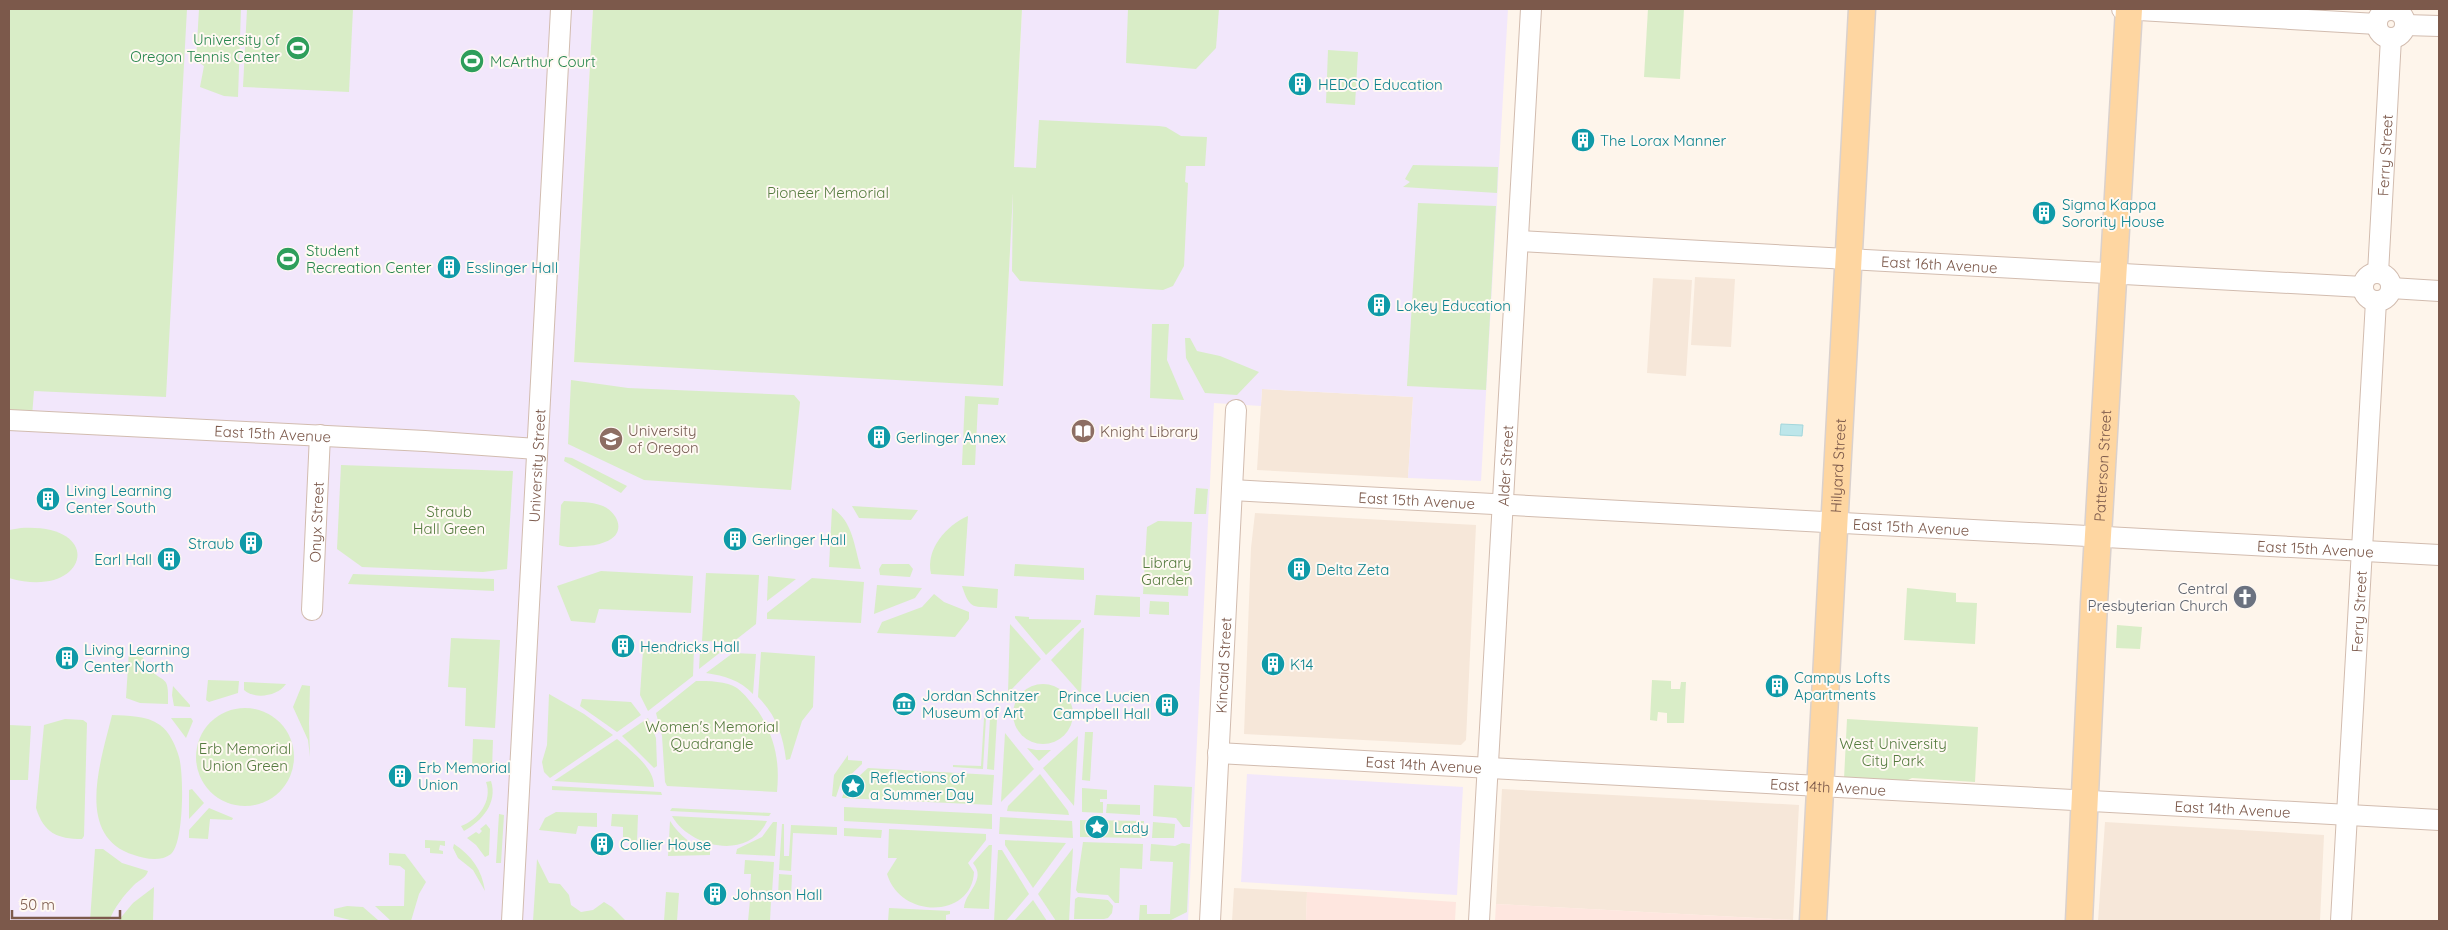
<svg xmlns="http://www.w3.org/2000/svg" width="2448" height="930" font-family="Quicksand,sans-serif">
  <style>
    .residential { fill: #f6e7d9 }
    .commercial { fill: #fee6df }
    .education { fill: #f2e7fb }
    .green { fill: #d9edc7 }
    .water { fill: #bde6ea; stroke: #a3d7dc }
    .lines { fill: none; stroke-linecap: round; stroke-linejoin: round }
    .minor-casing { stroke: #d2bcaf; stroke-width: 22 }
    .major-casing { stroke: #dad1cd; stroke-width: 29 }
    .minor { stroke: #fff; stroke-width: 20 }
    .major { stroke: #fed6a1; stroke-width: 26 }
    .labels { text-anchor: middle; dominant-baseline: central; stroke-width: 4; stroke-linejoin: round; paint-order: stroke }
    .leisure-label { font-size: 15px; fill: #27864d; stroke: #fff9f3; text-anchor: start }
    .culture-label { font-size: 15px; fill: #0d838f; stroke: #fff9f3; text-anchor: start }
    .street-label { font-size: 15px; fill: #7c594b; stroke: #fff9f3 }
    .park-label { font-size: 15px; fill: #557b3f; stroke: #fff9f3 }
    .education-label { font-size: 15px; fill: #785e54; stroke: #fff9f3; text-anchor: start }
    .worship-label { font-size: 15px; fill: #5b616d; stroke: #fff9f3; text-anchor: end }
  </style>
  <rect width="100%" height="100%" fill="#fef5eb"/>
  <g class="residential">
    <path d="M1695,277L1735,279L1731,347L1691,345Z"/>
    <path d="M1653,278L1692,280L1686,376L1647,373Z"/>
    <path d="M1262,389L1413,397L1408,478L1257,470Z"/>
    <path d="M1255,513L1476,525L1466,740L1461,745L1244,734L1251,548Z"/>
    <path d="M1502,789L1799,805L1793,920L1496,904Z"/>
    <path d="M2105,822L2324,835L2320,921H2098Z"/>
    <path d="M1234,888L1307,892L1306,921H1232Z"/>
  </g>
  <g class="commercial">
    <path d="M1307,892L1456,902L1455,921H1306Z"/>
    <path d="M1496,904L1793,920L1495,921Z"/>
  </g>
  <g class="education">
    <path d="M9,9H593L574,362L1003,385L1022,9H1508L1481,481L1408,478L1413,397L1262,389L1261,406L1214,403L1188,921H9Z"/>
    <path d="M1247,774L1463,787L1457,895L1241,882Z"/>
  </g>
  <g class="green">
    <path d="M9,9H187L166,397L34,391L32,416L9,415Z"/>
    <path d="M199,9H241L238,97L224,96L200,87L204,66L196,60Z"/>
    <path d="M247,9H353L349,92L243,87Z"/>
    <path d="M593,9H1022L1014,167L1036,168L1039,120L1159,126L1166,127L1181,136L1207,137L1205,166H1186L1185,182L1188,183L1184,266L1173,286L1163,290L1020,281L1012,271L1013,193L1003,386L574,362Z"/>
    <path d="M1128,9H1219L1216,48L1196,69L1126,63Z"/>
    <path d="M1648,9H1684L1680,79L1644,77Z"/>
    <path d="M1328,50L1358,52L1355,105L1326,103Z"/>
    <path d="M1413,165L1498,167L1497,193L1403,187L1410,182L1405,179Z"/>
    <path d="M1418,203L1496,206L1486,390L1407,386Z"/>
    <path d="M1152,324H1169L1167,360L1184,400L1150,398Z"/>
    <path d="M1185,338H1190L1197,351L1220,356L1259,372L1237,395L1205,393L1186,358Z"/>
    <path d="M571,380L628,388L794,395L800,402L791,490L644,480L568,444Z"/>
    <path d="M965,396L999,398L998,405L978,404L975,465H962Z"/>
    <path d="M565,457L572,458L627,486L621,493L564,461Z"/>
    <path d="M341,465L513,471L507,569L483,572L362,567L337,549Z"/>
    <path d="M1196,488L1208,489L1206,514H1194Z"/>
    <path d="M564,501C576,502 591,501 603,506C620,514 626,535 605,542C598,545 590,546 582,546C574,547 567,548 559,545L561,505Z"/>
    <path d="M852,506L918,510L911,520L859,518Z"/>
    <path d="M832,508C853,521 854,546 861,569L829,567Z"/>
    <path d="M968,516L964,576L931,574C925,549 947,525 968,516Z"/>
    <path d="M1158,521L1192,522L1188,596L1143,594L1147,527Z"/>
    <path d="M21,528C108,523 87,601 9,578V530Z"/>
    <path d="M882,564H909L913,569L910,577L880,575L879,569Z"/>
    <path d="M1015,564L1084,568V580L1014,576Z"/>
    <path d="M601,571L693,576L691,613L599,609L595,623L571,621L557,586Z"/>
    <path d="M706,573L759,575L756,624L733,642L702,641Z"/>
    <path d="M353,574L494,579V591L348,584Z"/>
    <path d="M768,576L796,579L767,601Z"/>
    <path d="M812,578L864,582L861,623L767,619V613Z"/>
    <path d="M877,585L922,588L915,598L874,614Z"/>
    <path d="M962,586L998,589L997,608C974,606 970,611 962,586Z"/>
    <path d="M1907,588L1956,593V602L1977,603L1975,644L1904,640Z"/>
    <path d="M934,594L944,602L969,612V619L955,637L877,633L882,622L922,607Z"/>
    <path d="M1096,595L1140,597V617L1094,615Z"/>
    <path d="M1150,601L1169,602V615L1149,614Z"/>
    <path d="M1015,616L1029,617V619L1081,620V622L1046,655L1015,618Z"/>
    <path d="M1010,624L1041,659L1008,693Z"/>
    <path d="M2117,625L2142,627L2140,649L2116,648Z"/>
    <path d="M1082,628H1084L1081,694L1051,660Z"/>
    <path d="M451,638L500,640L495,728L465,726L466,688L448,687Z"/>
    <path d="M653,645L694,648L693,676L648,711L640,695L643,650Z"/>
    <path d="M700,650L722,651L699,669Z"/>
    <path d="M129,651L140,653C143,657 145,663 148,667C164,686 169,672 168,704L140,703L126,698Z"/>
    <path d="M761,652L815,656L813,707L802,721L790,759L786,760C783,735 776,715 758,697Z"/>
    <path d="M733,653L756,654L753,694C740,680 725,676 706,673Z"/>
    <path d="M208,680L239,681L238,693L209,702L206,700Z"/>
    <path d="M1652,680L1671,681V689H1680L1681,682H1686L1684,723H1667V713L1658,712L1657,721L1650,720Z"/>
    <path d="M696,681C708,681 727,681 737,688C745,694 752,704 758,711C775,737 780,761 777,792L667,786L665,782L662,736L656,713Z"/>
    <path d="M244,682L286,684C278,696 255,700 244,690Z"/>
    <circle cx="1043" cy="714" r="30"/>
    <path d="M302,685L310,686L309,723L310,757L308,740L293,707Z"/>
    <path d="M173,686L190,705V707L174,706L172,695Z"/>
    <path d="M549,694L584,714L613,735L550,778L544,772L542,762L547,745Z"/>
    <path d="M582,699L631,702L641,715L617,732L580,706Z"/>
    <circle cx="245" cy="757" r="49"/>
    <path d="M112,715C128,716 146,715 160,725C169,731 176,746 179,757C184,774 184,843 171,854C161,862 145,859 134,855C74,836 101,761 112,715Z"/>
    <path d="M171,718H191L193,721L186,738Z"/>
    <path d="M648,718L656,738L657,766L654,768L622,736Z"/>
    <path d="M984,718H986L983,769L953,767V765L981,766Z"/>
    <path d="M990,718L997,719L994,770L987,769Z"/>
    <path d="M65,719L83,720L87,723L84,836L82,839C57,839 44,833 36,808L44,725Z"/>
    <path d="M1847,719L1978,727L1975,782L1912,778L1904,782L1844,779Z"/>
    <path d="M9,725L31,726L28,780H9Z"/>
    <path d="M1085,732H1093L1090,781L1082,780Z"/>
    <path d="M1005,733L1034,769L1001,802Z"/>
    <path d="M1078,736L1074,806L1043,768Z"/>
    <path d="M473,739L493,740L492,769L472,768Z"/>
    <path d="M617,739C630,750 655,768 654,787L554,781Z"/>
    <path d="M1027,748L1036,750H1051L1039,761Z"/>
    <path d="M848,755V760L862,761V764L840,785L836,797L832,796L834,775Z"/>
    <path d="M868,768L994,775L992,805L842,798L845,789Z"/>
    <path d="M1040,774L1068,811L1069,815L1007,811L1008,806Z"/>
    <path d="M491,781C498,803 482,821 464,831L461,826C478,820 493,801 486,782Z"/>
    <path d="M1154,785L1192,787L1190,827H1183L1176,818L1153,816Z"/>
    <path d="M552,786L661,792L662,795L552,790Z"/>
    <path d="M1082,788L1107,790V799H1100V802H1103V813L1082,812Z"/>
    <path d="M192,789L204,803L189,819V790Z"/>
    <path d="M1107,804L1140,805V815L1106,813Z"/>
    <path d="M844,807L992,814V829L844,821Z"/>
    <path d="M209,808L233,818L232,820L210,819L208,839L189,838V830Z"/>
    <path d="M672,808L771,813L769,816L670,811Z"/>
    <path d="M556,812L597,813V827L578,826L576,834L539,830L545,818Z"/>
    <path d="M499,814L504,815L501,863H496Z"/>
    <path d="M612,814L638,815L637,842L627,841V837H623V827L611,826Z"/>
    <path d="M672,816L767,821C749,861 690,848 672,816Z"/>
    <path d="M1000,817L1072,821L1073,838L999,834Z"/>
    <path d="M1080,820L1144,821L1143,838L1080,837Z"/>
    <path d="M670,821C680,836 692,846 710,850V855L668,856Z"/>
    <path d="M773,822H777L775,856L736,854L737,849L762,837Z"/>
    <path d="M1153,822L1175,824L1174,838H1152Z"/>
    <path d="M486,824L490,829L489,855L485,857L476,845L467,838L476,832L479,834L482,831L480,829Z"/>
    <path d="M782,824H784V856H789L791,825L837,827V835L793,833L791,871L779,870Z"/>
    <path d="M844,828L882,830L881,838L844,836Z"/>
    <path d="M889,829L986,834V840L968,863L974,872C972,918 901,920 887,874L897,858H888Z"/>
    <path d="M425,840L445,841V846L440,845L439,850L443,851V854L430,853V848H425Z"/>
    <path d="M1005,840L1066,843L1033,888L1005,845Z"/>
    <path d="M1083,842L1143,844L1142,869L1120,868L1119,903H1115L1108,895L1078,893L1076,890Z"/>
    <path d="M1182,843L1190,844L1187,912L1169,921L1139,920L1140,905H1147V914H1170L1173,862L1150,861L1151,844L1175,846Z"/>
    <path d="M454,844C472,856 482,870 485,891L473,870L458,858L453,848Z"/>
    <path d="M989,845H992L989,909L964,908C965,892 987,880 973,863Z"/>
    <path d="M1073,848L1069,921H1056L1038,894Z"/>
    <path d="M95,849H103L122,863L148,871C146,878 139,880 134,885C124,895 114,908 109,921H90Z"/>
    <path d="M998,850H1002L1029,894L1006,921H994Z"/>
    <path d="M389,853L405,854L426,882L419,894L411,921H391L375,906H404L405,870L400,866L389,865Z"/>
    <path d="M537,859L549,883L560,884L569,895L571,905L581,912L593,910L604,902L612,907L626,921H533Z"/>
    <path d="M745,860L774,862L772,893L750,892L751,874H744Z"/>
    <path d="M779,874L792,875L791,897L778,896Z"/>
    <path d="M154,887L153,921H118L133,903Z"/>
    <path d="M666,892L679,893L677,921H664Z"/>
    <path d="M1078,897L1108,900L1113,906L1112,913L1108,918L1104,919H1074L1075,899Z"/>
    <path d="M750,900L771,901L770,921H748Z"/>
    <path d="M1033,900L1047,921H1014Z"/>
    <path d="M347,906L363,907L379,921H354L334,916V909Z"/>
    <path d="M889,908L950,911V914L946,915V921H888Z"/>
  </g>
  <path class="water" d="M1781,424L1803,425L1802,436L1780,435Z"/>
  <g class="lines">
    <g class="minor-casing">
      <g id="minor">
        <path d="M2122,9L2377,24"/>
        <circle cx="2391" cy="24" r="14"/>
        <path d="M2405,25L2439,26"/>
        <path id="s1" d="M1518,241L2363,287"/>
        <circle cx="2377" cy="287" r="14"/>
        <path id="s2" d="M2378,273L2391,38"/>
        <path d="M2391,288L2439,291"/>
        <path id="s3" d="M9,420L425,441L537,449"/>
        <path id="s4" d="M1232,490L2439,555"/>
        <path id="s5" d="M312,610L320,435"/>
        <path id="s6" d="M1218,753L2439,820"/>
        <path id="s7" d="M512,921L561,9"/>
        <path id="s8" d="M1210,921L1236,410"/>
        <path id="s9" d="M1479,921L1531,9"/>
        <path id="s10" d="M2341,921L2376,301"/>
      </g>
    </g>
    <g class="major-casing">
      <g id="major">
        <path id="s11" d="M1813,921L1862,9"/>
        <path id="s12" d="M2079,921L2094,603L2129,9"/>
      </g>
    </g>
    <use href="#minor" class="minor"/>
    <use href="#major" class="major"/>
  </g>
  <defs>
    <g id="stadium-disc" transform="scale(1.25)"><circle r="9.5" fill="#2e9e5b" stroke="#fff9f3"/><path d="M0-5a6.5 5 0 1 0 0 10a6.5 5 0 1 0 0-10ZM-3.5-1.8h7v3.6h-7Z" fill="#fff"/></g>
    <g id="building-disc" transform="scale(1.25)"><circle r="9.5" fill="#0f9aa8" stroke="#fff9f3"/><path d="M-4-6H4V6H1V3H-1V6H-4ZM-2.5-4.3h1.7v1.8h-1.7ZM.8-4.3h1.7v1.8H.8ZM-2.5-1h1.7V.8h-1.7ZM.8-1h1.7V.8H.8Z" fill="#fff"/></g>
    <g id="library-disc" transform="scale(1.25)"><circle r="9.5" fill="#8d6e63" stroke="#fff9f3"/><path d="M-6-4Q-3-5.5-.7-3.5V5Q-3 3-6 4ZM6-4Q3-5.5 .7-3.5V5Q3 3 6 4Z" fill="#fff"/></g>
    <g id="university-disc" transform="scale(1.25)"><circle r="9.5" fill="#8d6e63" stroke="#fff9f3"/><path d="M0-5L7-2L0 1L-7-2ZM-4 1L0 2.5L4 1V4Q0 6-4 4Z" fill="#fff"/></g>
    <g id="church-disc" transform="scale(1.25)"><circle r="9.5" fill="#6b7280" stroke="#fff9f3"/><path d="M-1.2-6h2.4v3.5h3.3v2.4h-3.3V6h-2.4V-.1h-3.3v-2.4h3.3Z" fill="#fff"/></g>
    <g id="museum-disc" transform="scale(1.25)"><circle r="9.5" fill="#0f9aa8" stroke="#fff9f3"/><path d="M0-6L6-3V-2H-6V-3ZM-5-1h2V3h-2ZM-1-1h2V3h-2ZM3-1h2V3H3ZM-6 4H6V6H-6Z" fill="#fff"/></g>
    <g id="sight-disc" transform="scale(1.25)"><circle r="9.5" fill="#0f9aa8" stroke="#fff9f3"/><path d="M0-6L1.8-2.2L6-1.7L2.9 1.2L3.7 5.4L0 3.3L-3.7 5.4L-2.9 1.2L-6-1.7L-1.8-2.2Z" fill="#fff"/></g>
  </defs>
  <g fill-rule="evenodd">
    <use href="#stadium-disc" x="298" y="48"/>
    <use href="#stadium-disc" x="472" y="61"/>
    <use href="#building-disc" x="1300" y="84"/>
    <use href="#building-disc" x="1583" y="140"/>
    <use href="#building-disc" x="2044" y="213"/>
    <use href="#stadium-disc" x="288" y="259"/>
    <use href="#building-disc" x="449" y="267"/>
    <use href="#building-disc" x="1379" y="305"/>
    <use href="#library-disc" x="1083" y="431"/>
    <use href="#building-disc" x="879" y="437"/>
    <use href="#university-disc" x="611" y="439"/>
    <use href="#building-disc" x="48" y="499"/>
    <use href="#building-disc" x="735" y="539"/>
    <use href="#building-disc" x="251" y="543"/>
    <use href="#building-disc" x="169" y="559"/>
    <use href="#building-disc" x="1299" y="569"/>
    <use href="#church-disc" x="2245" y="597"/>
    <use href="#building-disc" x="623" y="646"/>
    <use href="#building-disc" x="67" y="658"/>
    <use href="#building-disc" x="1273" y="664"/>
    <use href="#building-disc" x="1777" y="686"/>
    <use href="#museum-disc" x="904" y="704"/>
    <use href="#building-disc" x="1167" y="705"/>
    <use href="#building-disc" x="400" y="776"/>
    <use href="#sight-disc" x="853" y="786"/>
    <use href="#sight-disc" x="1097" y="827"/>
    <use href="#building-disc" x="602" y="844"/>
    <use href="#building-disc" x="715" y="894"/>
  </g>
  <g class="labels">
    <g class="leisure-label">
      <text x="280" y="39" text-anchor="end">University of<tspan x="280" dy="17">Oregon Tennis Center</tspan></text>
      <text x="490" y="61">McArthur Court</text>
      <text x="306" y="250">Student<tspan x="306" dy="17">Recreation Center</tspan></text>
    </g>
    <g class="culture-label">
      <text x="1318" y="84">HEDCO Education</text>
      <text x="1600" y="140">The Lorax Manner</text>
      <text x="2062" y="204">Sigma Kappa<tspan x="2062" dy="17">Sorority House</tspan></text>
      <text x="466" y="267">Esslinger Hall</text>
      <text x="1396" y="305">Lokey Education</text>
      <text x="896" y="437">Gerlinger Annex</text>
      <text x="66" y="490">Living Learning<tspan x="66" dy="17">Center South</tspan></text>
      <text x="752" y="539">Gerlinger Hall</text>
      <text x="234" y="543" text-anchor="end">Straub</text>
      <text x="152" y="559" text-anchor="end">Earl Hall</text>
      <text x="1316" y="569">Delta Zeta</text>
      <text x="640" y="646">Hendricks Hall</text>
      <text x="84" y="649">Living Learning<tspan x="84" dy="17">Center North</tspan></text>
      <text x="1290" y="664">K14</text>
      <text x="1794" y="677">Campus Lofts<tspan x="1794" dy="17">Apartments</tspan></text>
      <text x="922" y="695">Jordan Schnitzer<tspan x="922" dy="17">Museum of Art</tspan></text>
      <text x="1150" y="696" text-anchor="end">Prince Lucien<tspan x="1150" dy="17">Campbell Hall</tspan></text>
      <text x="418" y="767">Erb Memorial<tspan x="418" dy="17">Union</tspan></text>
      <text x="870" y="777">Reflections of<tspan x="870" dy="17">a Summer Day</tspan></text>
      <text x="1114" y="827">Lady</text>
      <text x="620" y="844">Collier House</text>
      <text x="732" y="894">Johnson Hall</text>
    </g>
    <g class="street-label">
      <text stroke="none"><textPath href="#s2" startOffset="118">Ferry Street</textPath></text>
      <text stroke="none"><textPath href="#s1" startOffset="422">East 16th Avenue</textPath></text>
      <text stroke="none"><textPath href="#s3" startOffset="264">East 15th Avenue</textPath></text>
      <text stroke="none"><textPath href="#s7" startOffset="456">University Street</textPath></text>
      <text stroke="none"><textPath href="#s9" startOffset="456">Alder Street</textPath></text>
      <text stroke="none"><textPath href="#s11" startOffset="456">Hilyard Street</textPath></text>
      <text stroke="none"><textPath href="#s12" startOffset="456">Patterson Street</textPath></text>
      <text stroke="none"><textPath href="#s4" startOffset="185">East 15th Avenue</textPath></text>
      <text stroke="none"><textPath href="#s5" startOffset="88">Onyx Street</textPath></text>
      <text stroke="none"><textPath href="#s4" startOffset="680">East 15th Avenue</textPath></text>
      <text stroke="none"><textPath href="#s4" startOffset="1085">East 15th Avenue</textPath></text>
      <text stroke="none"><textPath href="#s10" startOffset="310">Ferry Street</textPath></text>
      <text stroke="none"><textPath href="#s8" startOffset="256">Kincaid Street</textPath></text>
      <text stroke="none"><textPath href="#s6" startOffset="206">East 14th Avenue</textPath></text>
      <text stroke="none"><textPath href="#s6" startOffset="611">East 14th Avenue</textPath></text>
      <text stroke="none"><textPath href="#s6" startOffset="1016">East 14th Avenue</textPath></text>
    </g>
    <g class="park-label">
      <text x="828" y="192">Pioneer Memorial</text>
      <text x="449" y="511">Straub<tspan x="449" dy="17">Hall Green</tspan></text>
      <text x="1167" y="562">Library<tspan x="1167" dy="17">Garden</tspan></text>
      <text x="712" y="726">Women's Memorial<tspan x="712" dy="17">Quadrangle</tspan></text>
      <text x="1893" y="743">West University<tspan x="1893" dy="17">City Park</tspan></text>
      <text x="245" y="748">Erb Memorial<tspan x="245" dy="17">Union Green</tspan></text>
    </g>
    <g class="education-label">
      <text x="628" y="430">University<tspan x="628" dy="17">of Oregon</tspan></text>
      <text x="1100" y="431">Knight Library</text>
    </g>
    <g class="worship-label">
      <text x="2228" y="588">Central<tspan x="2228" dy="17">Presbyterian Church</tspan></text>
    </g>
  </g>
  <rect width="2448" height="930" fill="none" stroke="#7c594b" stroke-width="20"/>
  <path d="M12 910v8h108v-8" fill="none" stroke="#7c594b" stroke-width="2.5"/>
  <text x="20" y="910" font-size="15" fill="#7c594b" stroke="#fff9f3" stroke-width="4" paint-order="stroke">50 m</text>
</svg>
